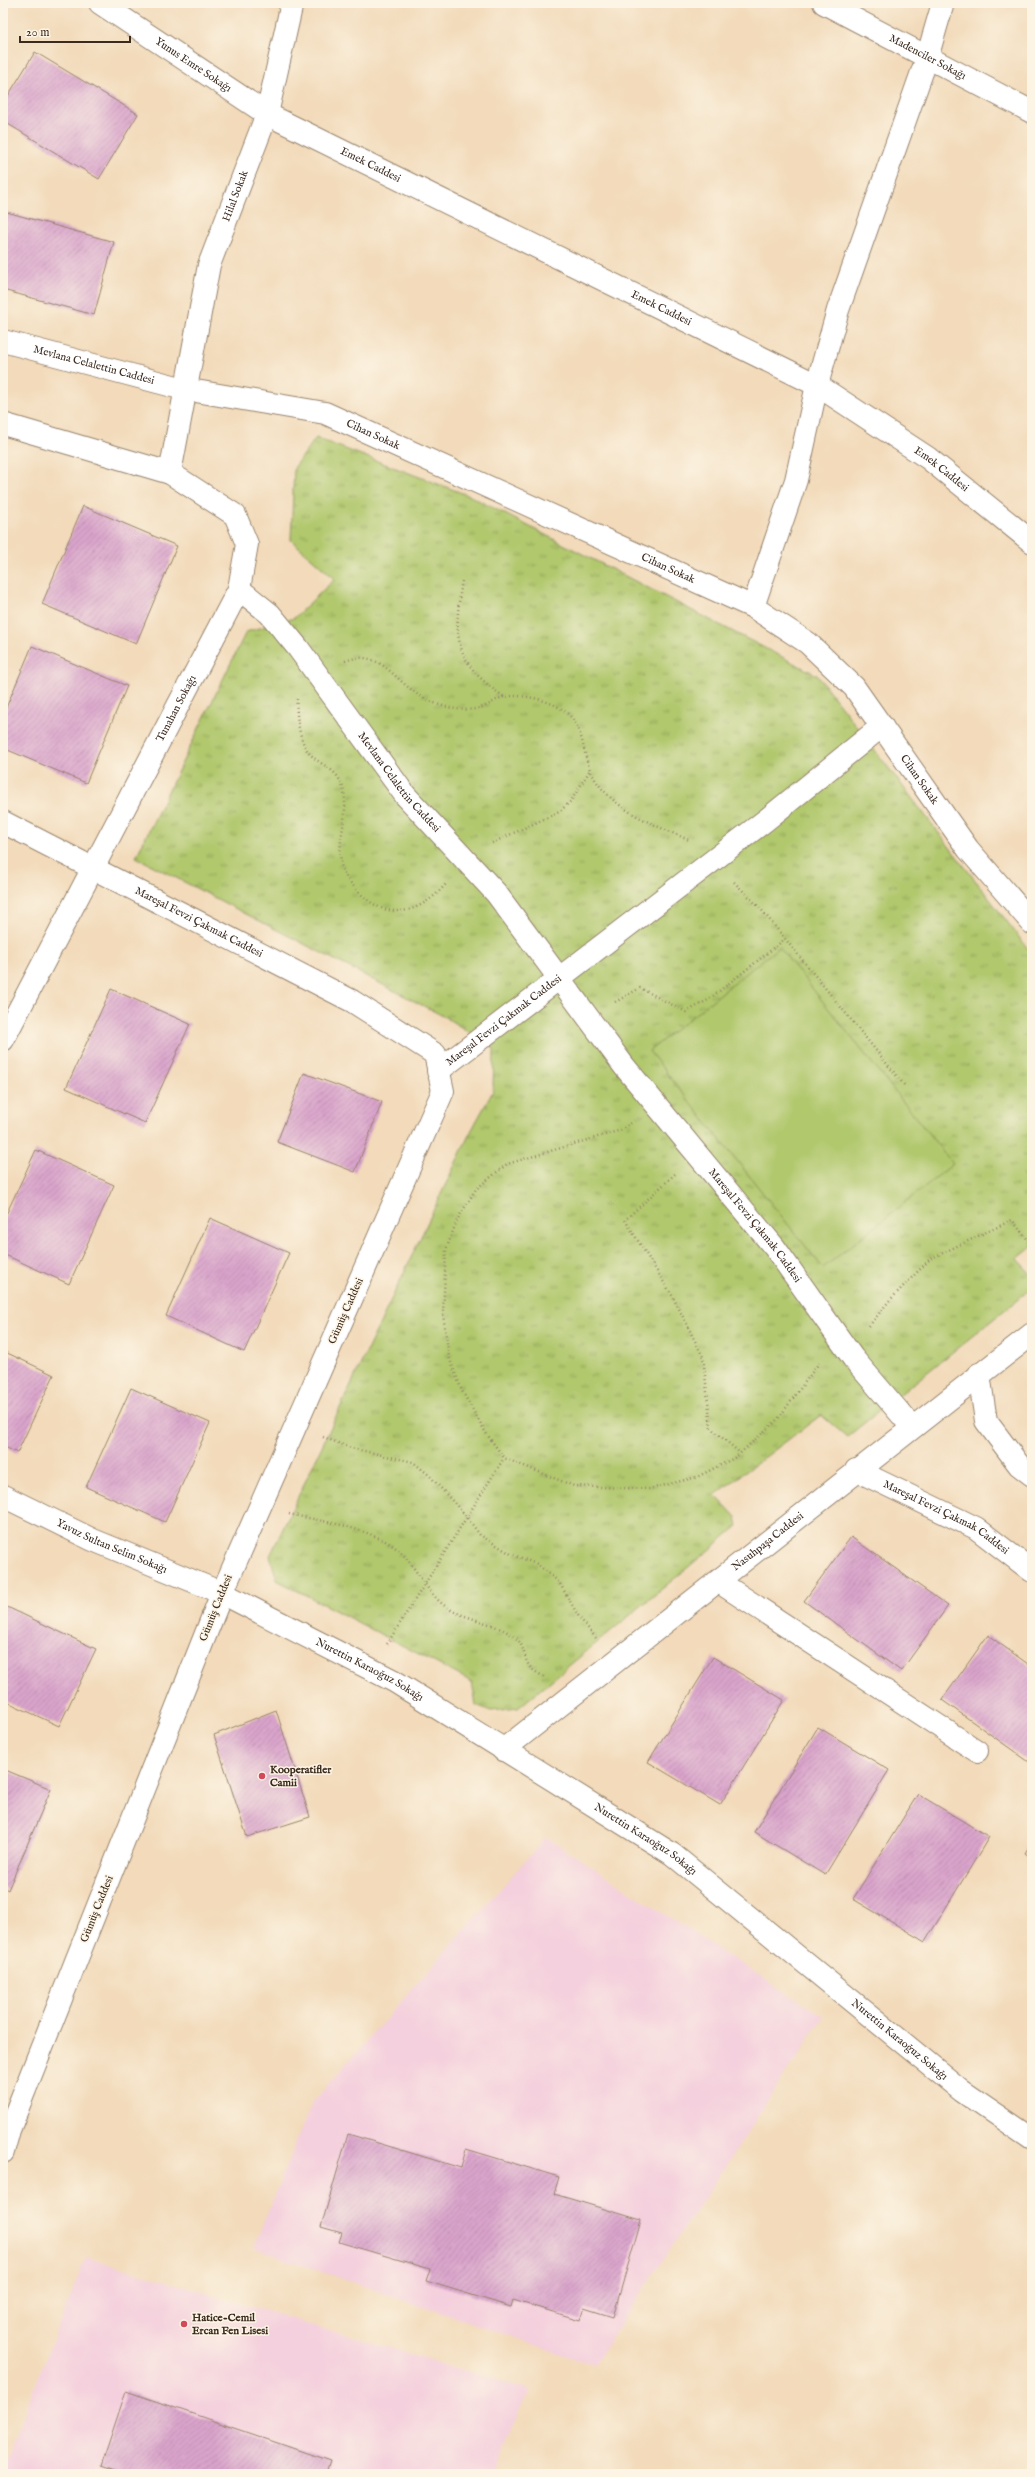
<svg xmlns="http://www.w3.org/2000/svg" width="1035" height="2477" font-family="'IM FELL English',serif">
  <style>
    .built { fill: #f4cfdd }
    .grass { fill: url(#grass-tufts); stroke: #767946 }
    .pitch { fill: #b1c86d; stroke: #767946 }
    .building { fill: url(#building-hatch) }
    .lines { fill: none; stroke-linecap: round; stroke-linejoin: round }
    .minor-casing { stroke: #96826c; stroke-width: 24 }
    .path { stroke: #96826c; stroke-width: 2.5; stroke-dasharray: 1 3; stroke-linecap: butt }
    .minor { stroke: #fff; stroke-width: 22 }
    .poi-dot { fill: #d1495b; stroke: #fcf5e5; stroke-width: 1.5 }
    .labels { text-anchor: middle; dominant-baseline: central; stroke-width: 3; stroke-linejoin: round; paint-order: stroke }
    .street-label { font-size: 11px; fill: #3b2a1e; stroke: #fcf5e5 }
    .poi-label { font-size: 11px; font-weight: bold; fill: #3b2a1e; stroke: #fcf5e5; text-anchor: start }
  </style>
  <defs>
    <pattern id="grass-tufts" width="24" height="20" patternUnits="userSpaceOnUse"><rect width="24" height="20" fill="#b1c86d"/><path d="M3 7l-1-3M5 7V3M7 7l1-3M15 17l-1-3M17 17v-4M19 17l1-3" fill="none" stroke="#91a359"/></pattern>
    <pattern id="building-hatch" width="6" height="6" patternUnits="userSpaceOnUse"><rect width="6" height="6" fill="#daa4cc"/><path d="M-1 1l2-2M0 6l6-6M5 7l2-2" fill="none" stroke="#b286a5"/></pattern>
  </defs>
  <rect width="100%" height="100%" fill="#fcf5e5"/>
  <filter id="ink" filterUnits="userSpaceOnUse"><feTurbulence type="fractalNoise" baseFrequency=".025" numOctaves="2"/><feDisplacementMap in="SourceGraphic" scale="8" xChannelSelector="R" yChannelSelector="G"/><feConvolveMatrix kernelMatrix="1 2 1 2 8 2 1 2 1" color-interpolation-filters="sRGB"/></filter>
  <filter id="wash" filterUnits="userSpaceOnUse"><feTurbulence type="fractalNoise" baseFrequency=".012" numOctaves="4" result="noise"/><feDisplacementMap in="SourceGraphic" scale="16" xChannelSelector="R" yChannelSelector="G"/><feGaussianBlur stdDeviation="0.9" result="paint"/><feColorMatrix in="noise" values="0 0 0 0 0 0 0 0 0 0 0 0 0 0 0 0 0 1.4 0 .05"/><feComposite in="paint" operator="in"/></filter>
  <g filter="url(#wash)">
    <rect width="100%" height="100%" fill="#f2daba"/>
    <g class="built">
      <path d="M546,1837L823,2017L594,2365L253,2248L312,2103Z"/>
      <path d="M86,2257L530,2390L491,2474H3V2467Z"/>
    </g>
    <path class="grass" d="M316,438L470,496L817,675L1032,954V1247L1017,1259L1032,1275V1288L847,1437L821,1415L715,1495L736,1517L738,1526L518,1708L491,1711L476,1705L472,1682L277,1580L270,1556L469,1135L493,1091L494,1048L445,1017L136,857L246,632L294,618L335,579L291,540L294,468Z"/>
    <path class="pitch" d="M779,947L953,1164L823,1268L649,1051Z"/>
    <g id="blocks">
      <g class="building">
        <path d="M35,52L138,114L99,179L3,121V104Z"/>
        <path d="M3,211L114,242L94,315L3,290Z"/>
        <path d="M83,506L177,546L136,644L42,604Z"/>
        <path d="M32,646L127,686L86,783L3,748V715Z"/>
        <path d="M111,989L190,1024L145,1123L66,1088Z"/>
        <path d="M304,1073L382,1102L355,1172L277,1142Z"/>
        <path d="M36,1150L114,1185L69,1284L3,1254V1221Z"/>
        <path d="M210,1218L289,1253L244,1352L166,1316Z"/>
        <path d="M3,1351L54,1375L17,1453L3,1446Z"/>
        <path d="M131,1388L210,1423L165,1522L86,1487Z"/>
        <path d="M851,1537L948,1606L901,1671L804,1601Z"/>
        <path d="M3,1605L96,1649L59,1726L3,1700Z"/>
        <path d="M988,1635L1032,1667V1764L942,1700Z"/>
        <path d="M713,1657L784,1700L720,1805L648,1762Z"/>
        <path d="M276,1710L310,1817L247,1837L214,1735Z"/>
        <path d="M818,1727L889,1770L825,1875L754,1832Z"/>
        <path d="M3,1769L51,1789L8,1890L3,1887Z"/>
        <path d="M918,1794L989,1837L925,1942L853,1899Z"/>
        <path d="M1032,1842V1858L1025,1853Z"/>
        <path d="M348,2134L461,2168L466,2149L559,2177L554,2194L641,2220L613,2317L584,2308L580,2320L513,2300L511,2307L426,2281L430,2269L339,2242L342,2233L321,2227Z"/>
        <path d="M126,2391L330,2461L326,2474H125L101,2466Z"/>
      </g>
    </g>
  </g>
  <g filter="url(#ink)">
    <use href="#blocks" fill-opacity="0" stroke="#96826c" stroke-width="1"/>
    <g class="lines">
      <g class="minor-casing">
        <g id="minor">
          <path id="s1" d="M100,3L267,114L817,385L928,458L1032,542"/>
          <path id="s2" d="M824,3L1032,112"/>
          <path id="s3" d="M3,341L184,389L325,413L753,607L808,643L854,687L968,849L1032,923"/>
          <path d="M3,424L170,473"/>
          <path id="s4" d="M239,589L270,614L298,648L405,795L496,893L624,1066L775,1248L853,1358L912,1427"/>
          <path d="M753,607L796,480L817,385L838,310L927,58L943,3"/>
          <path id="s5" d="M3,822L352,1001L435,1054L443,1091L222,1593L9,2130L3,2152"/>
          <path id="s6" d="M3,1040L239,589L247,544L235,515L170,473L209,265L267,114L292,3"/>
          <path id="s7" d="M438,1071L766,820L882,726"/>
          <path d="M979,1374L986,1421L1019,1465L1032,1475"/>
          <path id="s8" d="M856,1470L976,1528L1032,1571"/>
          <path id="s9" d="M3,1496L93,1540L222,1593L394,1681L672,1854L962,2091L1032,2139"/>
          <path d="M719,1582L977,1751"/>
          <path id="s10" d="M503,1750L1032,1334"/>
        </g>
      </g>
      <g class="path">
        <path d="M462,581C453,638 454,662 504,697"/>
        <path d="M345,661C378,648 393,678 417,694C425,699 437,705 447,707C458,710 472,711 483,707C490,705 497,698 505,697C522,693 555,701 568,714C583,728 583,752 590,770C608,809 653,824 689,840"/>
        <path d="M297,699C295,712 300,745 310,754C321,766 336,768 342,785C351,811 337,837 341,863C342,874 349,881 356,889C385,922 418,916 446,884"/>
        <path d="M492,843L559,812L571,801L590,770"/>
        <path d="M734,882L760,908L905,1086"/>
        <path d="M615,1002L640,988L686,1012L708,1000L785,939"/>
        <path d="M631,1123L621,1130L507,1164L476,1189L457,1220L446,1250L443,1314L449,1357L462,1391L486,1433L504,1458L574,1486L650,1489L697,1477L736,1457L778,1419L819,1363"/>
        <path d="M675,1174L625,1220L673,1297L703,1357L711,1428L740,1453"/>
        <path d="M869,1326L889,1301L930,1259L1012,1220L1032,1245"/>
        <path d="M323,1437L351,1448L413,1462L429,1475L466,1516L480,1535L511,1554L537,1564L559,1582L579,1617L596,1638"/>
        <path d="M289,1514C321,1521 370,1528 396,1548C419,1567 426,1598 455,1612C470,1619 507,1627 518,1640C525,1648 524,1661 531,1668C535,1672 541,1675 546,1678"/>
        <path d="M387,1644L504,1458"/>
      </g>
      <use href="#minor" class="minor"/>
    </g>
  </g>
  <g class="poi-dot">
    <circle cx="262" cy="1776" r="4"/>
    <circle cx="184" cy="2324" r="4"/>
  </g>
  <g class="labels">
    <g class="street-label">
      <text stroke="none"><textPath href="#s2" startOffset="117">Madenciler Sokağı</textPath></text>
      <text stroke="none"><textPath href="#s1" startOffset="112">Yunus Emre Sokağı</textPath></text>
      <text stroke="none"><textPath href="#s1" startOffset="316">Emek Caddesi</textPath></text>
      <text stroke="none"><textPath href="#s6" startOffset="949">Hilal Sokak</textPath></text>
      <text stroke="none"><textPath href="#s1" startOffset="640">Emek Caddesi</textPath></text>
      <text stroke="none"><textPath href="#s3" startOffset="94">Mevlana Celalettin Caddesi</textPath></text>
      <text stroke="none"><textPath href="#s3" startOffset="383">Cihan Sokak</textPath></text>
      <text stroke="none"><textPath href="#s1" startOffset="964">Emek Caddesi</textPath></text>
      <text stroke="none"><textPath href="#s3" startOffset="707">Cihan Sokak</textPath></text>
      <text stroke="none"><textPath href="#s6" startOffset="374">Tunahan Sokağı</textPath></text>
      <text stroke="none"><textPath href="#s3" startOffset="1043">Cihan Sokak</textPath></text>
      <text stroke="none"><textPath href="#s4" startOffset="252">Mevlana Celalettin Caddesi</textPath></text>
      <text stroke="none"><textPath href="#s5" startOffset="220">Mareşal Fevzi Çakmak Caddesi</textPath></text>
      <text stroke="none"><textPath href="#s7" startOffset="83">Mareşal Fevzi Çakmak Caddesi</textPath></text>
      <text stroke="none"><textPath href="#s4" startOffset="821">Mareşal Fevzi Çakmak Caddesi</textPath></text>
      <text transform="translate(346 1311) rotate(-66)">Gümüş Caddesi</text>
      <text stroke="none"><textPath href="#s8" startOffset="102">Mareşal Fevzi Çakmak Caddesi</textPath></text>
      <text stroke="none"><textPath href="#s10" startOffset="337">Nasuhpaşa Caddesi</textPath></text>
      <text stroke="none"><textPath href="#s9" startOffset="120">Yavuz Sultan Selim Sokağı</textPath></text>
      <text transform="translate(216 1608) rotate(-68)">Gümüş Caddesi</text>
      <text stroke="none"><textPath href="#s9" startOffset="406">Nurettin Karaoğuz Sokağı</textPath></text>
      <text stroke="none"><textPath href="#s9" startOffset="730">Nurettin Karaoğuz Sokağı</textPath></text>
      <text transform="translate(97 1909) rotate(-68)">Gümüş Caddesi</text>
      <text stroke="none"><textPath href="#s9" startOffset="1054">Nurettin Karaoğuz Sokağı</textPath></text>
    </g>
    <g class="poi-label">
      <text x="270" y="1770">Kooperatifler<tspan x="270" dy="13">Camii</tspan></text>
      <text x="192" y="2318">Hatice-Cemil<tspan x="192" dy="13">Ercan Fen Lisesi</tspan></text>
    </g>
  </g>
  <rect width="1035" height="2477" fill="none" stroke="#fcf5e5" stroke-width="16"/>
  <path d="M20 36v6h110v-6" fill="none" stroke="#3b2a1e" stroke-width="2"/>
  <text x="26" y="36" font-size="12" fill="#3b2a1e" stroke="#fcf5e5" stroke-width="3" paint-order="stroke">20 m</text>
</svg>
